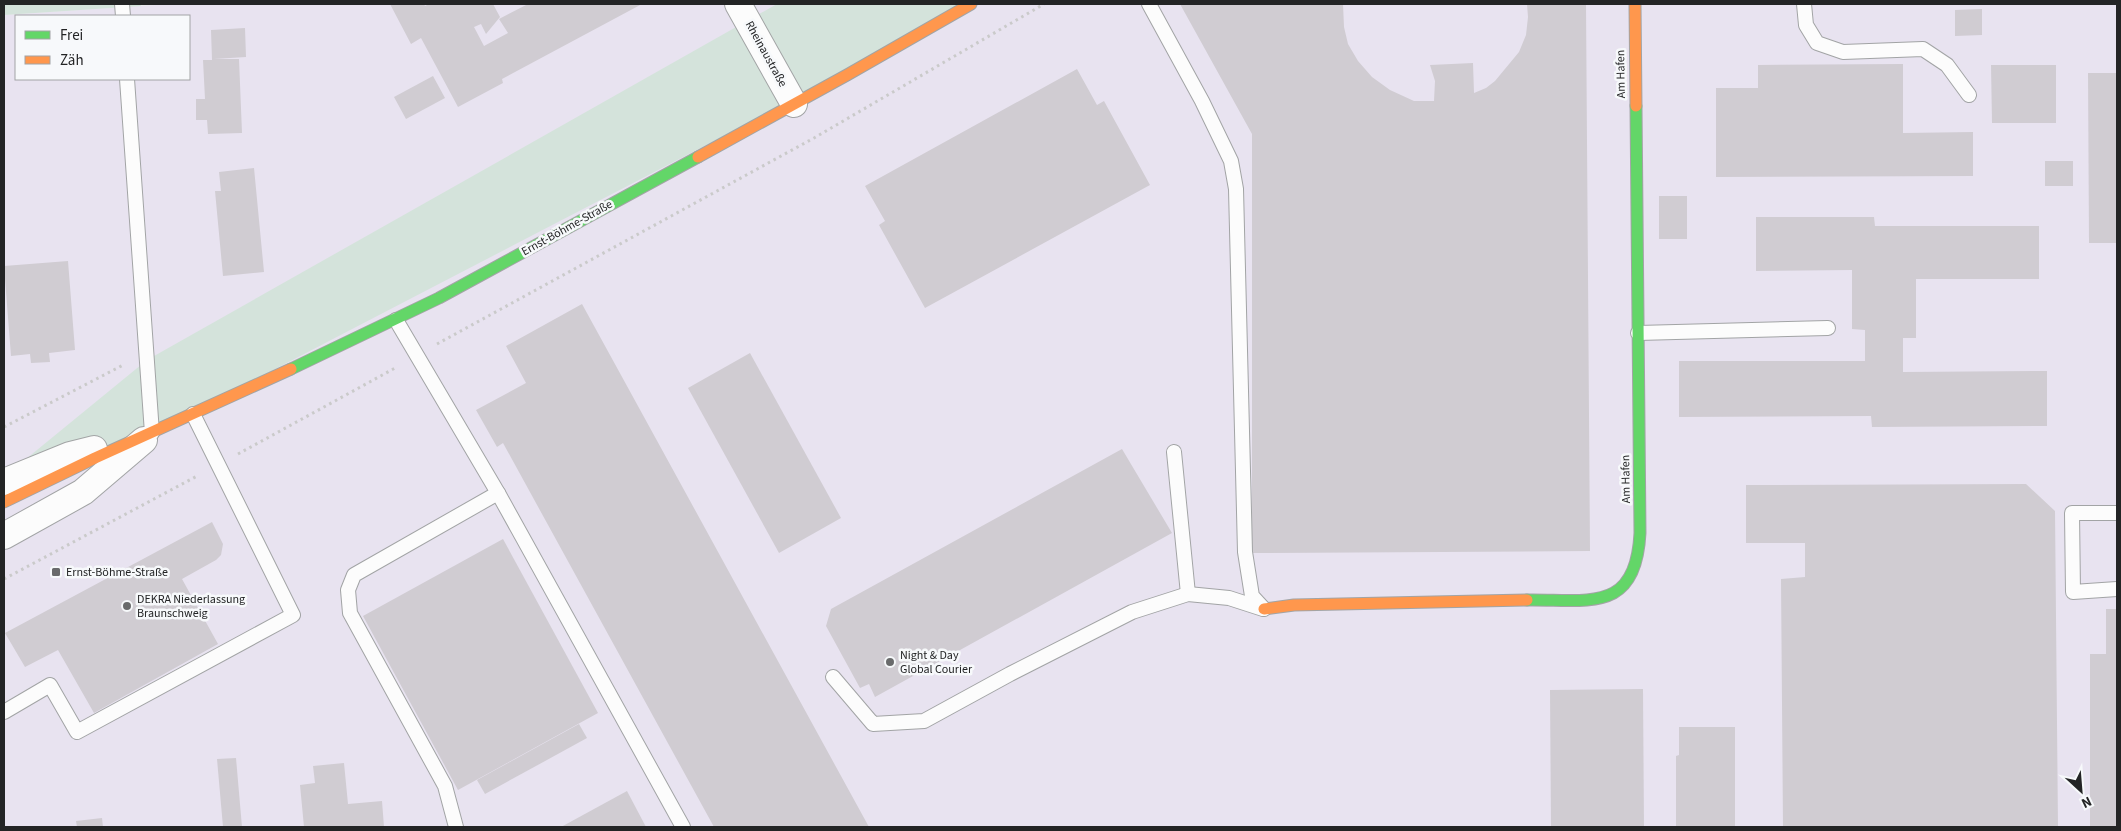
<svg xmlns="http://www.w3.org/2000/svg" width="2121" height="831" font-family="'Source Sans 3',sans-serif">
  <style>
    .commercial { fill: #e8e3f0; fill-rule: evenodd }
    .green { fill: #d4e3db }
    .building { fill: #d0ccd2 }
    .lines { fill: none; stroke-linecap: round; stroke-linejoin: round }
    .lane-casing { stroke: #a2a4a5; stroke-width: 16 }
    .street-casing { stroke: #a2a4a5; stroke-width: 28 }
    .fast-casing { stroke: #a2a4a5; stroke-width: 13 }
    .slow-casing { stroke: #a2a4a5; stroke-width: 13 }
    .path { stroke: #cacaca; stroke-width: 3; stroke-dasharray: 2.5 4; stroke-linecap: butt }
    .lane { stroke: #fcfcfc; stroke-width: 14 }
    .street { stroke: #fcfcfc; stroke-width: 26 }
    .fast { stroke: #63d668; stroke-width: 11 }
    .slow { stroke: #ff974d; stroke-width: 11 }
    .poi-dot { fill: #696a6b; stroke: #f7f9fb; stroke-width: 2 }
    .labels { text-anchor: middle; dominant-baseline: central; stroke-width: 5; stroke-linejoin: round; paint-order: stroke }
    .street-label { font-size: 12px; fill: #232425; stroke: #f7f9fb }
    .poi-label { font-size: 12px; fill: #232425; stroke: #f7f9fb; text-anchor: start }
  </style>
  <rect width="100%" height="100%" fill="#eaebed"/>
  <path class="commercial" d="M171,4H2117V827H4V15ZM16,16H189V79H16Z"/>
  <g class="green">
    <path d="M4,4H140L141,6L4,15Z"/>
    <path d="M777,4H970L920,34L152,433L4,477L147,360Z"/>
  </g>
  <g class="building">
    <path d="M390,4H424L425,6L429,4H493L500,17L486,34L481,24L474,27L484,46L508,33L499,19L528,4H642L502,79L503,83L458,107L421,38L411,44Z"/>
    <path d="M1180,4H1343L1344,27L1348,44L1358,61L1372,77L1390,90L1414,101H1434L1435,81L1430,65L1473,63L1474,93L1486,88L1495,81L1519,52L1526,35L1528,17L1527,4H1586L1590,551L1252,553V134Z"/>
    <path d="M1982,9V35L1955,36V10Z"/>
    <path d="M245,28L246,57L214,59H239L242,133L208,134L207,120H196V99H205L203,60H212L211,30Z"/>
    <path d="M1903,64V133L1973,132V176L1716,177V88H1758V65Z"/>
    <path d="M1991,65H2056V123H1992Z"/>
    <path d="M1077,69L1097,105L1104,101L1150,185L925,308L879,225L885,221L865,186Z"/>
    <path d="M2088,73H2117V243H2089Z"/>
    <path d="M433,76L445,98L406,119L394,97Z"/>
    <rect x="2045" y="161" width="28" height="25"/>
    <path d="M254,168L264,272L223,276L215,191H221L219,172Z"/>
    <rect x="1659" y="196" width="28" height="43"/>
    <path d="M1756,217H1874L1875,226H2039V279H1916V338H1903V372L2047,371V426L1872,427L1871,416L1679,417V361H1865V330L1852,329V270L1756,271Z"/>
    <path d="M68,261L75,350L49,353L50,362L31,363L30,354L11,356L4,266Z"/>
    <path d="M582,304L869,827H714L503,443L497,447L476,410L526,383L506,346Z"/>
    <path d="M750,353L841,518L779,553L688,388Z"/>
    <path d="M1122,449L1172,533L875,697L869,684L860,688L826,626L831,609Z"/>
    <path d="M2026,484L2055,511L2058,827H1783L1781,579L1805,577V543H1746V485Z"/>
    <path d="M212,522L223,544L221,555L216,560L182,579L218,644L94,713L58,650L25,667L5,633Z"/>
    <path d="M503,539L598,713L458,790L363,616Z"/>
    <path d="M2106,609H2117V827H2090V654H2106Z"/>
    <path d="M1643,689L1644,827H1551L1550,690Z"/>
    <path d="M579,724L587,738L485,794L477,780Z"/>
    <path d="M1679,727H1735V827H1676V756L1679,755Z"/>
    <path d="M236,758L242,827H223L217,759Z"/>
    <path d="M344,763L348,804L382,801L384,827H304L300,785L315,783L313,766Z"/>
    <path d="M627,791L646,827H561Z"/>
    <path d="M102,818L103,827H77L76,821Z"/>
  </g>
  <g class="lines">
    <g class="lane-casing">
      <g id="lane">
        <path d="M122,4L123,16"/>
        <path d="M1149,4L1202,101L1231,161L1236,189L1245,552L1252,596L1264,609"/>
        <path d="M1804,4L1806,25L1817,43L1843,52L1923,49L1947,65L1969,95"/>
        <path d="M127,79L152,433"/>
        <path d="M396,320L498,493L683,827"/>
        <path d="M1638,333L1828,328"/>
        <path d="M1174,452L1188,594"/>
        <path d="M2117,513H2072L2073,592L2117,589"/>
        <path d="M833,677L873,724L924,721L1010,674L1132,612L1188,594L1229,598L1263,609"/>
        <path d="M4,712L50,685L77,732L293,615L193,414"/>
        <path d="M456,827L445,786L350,613L348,590L354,575L498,493"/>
      </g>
    </g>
    <g class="street-casing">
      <g id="street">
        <path d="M738,4L794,104"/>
        <path d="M4,482L70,455L94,449"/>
        <path d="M4,536L83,492L144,440"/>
      </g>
    </g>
    <g class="fast-casing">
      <g id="fast">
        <path d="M291,369L439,298L698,157"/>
        <path d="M1527,600C1589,599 1636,614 1640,533L1636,106"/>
      </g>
    </g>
    <g class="slow-casing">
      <g id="slow">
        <path d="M1635,4L1636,106"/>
        <path d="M698,157L847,75L971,4"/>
        <path d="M4,502L95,458L291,369"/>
        <path d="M1264,609L1294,605L1527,600"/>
      </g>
    </g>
    <g class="path">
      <path d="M437,344L814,138L1044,4"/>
      <path d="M4,427L125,364"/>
      <path d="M238,454L397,367"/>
      <path d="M4,579L199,475"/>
    </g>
    <use href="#lane" class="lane"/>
    <use href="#street" class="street"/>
    <use href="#fast" class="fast"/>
    <use href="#slow" class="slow"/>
  </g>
  <g class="poi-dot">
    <rect x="51" y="567" width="10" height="10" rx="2.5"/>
    <circle cx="127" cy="606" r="5"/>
    <circle cx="890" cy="662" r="5"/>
  </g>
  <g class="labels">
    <g class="street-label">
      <text transform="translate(766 54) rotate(61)">Rheinaustraße</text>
      <text transform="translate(1621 74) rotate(-91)">Am Hafen</text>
      <text transform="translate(567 228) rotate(-29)">Ernst-Böhme-Straße</text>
      <text transform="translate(1626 479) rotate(-91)">Am Hafen</text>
    </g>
    <g class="poi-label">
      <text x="66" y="572">Ernst-Böhme-Straße</text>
      <text x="137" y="599">DEKRA Niederlassung<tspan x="137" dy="14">Braunschweig</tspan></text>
      <text x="900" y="655">Night &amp; Day<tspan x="900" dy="14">Global Courier</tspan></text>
    </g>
  </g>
  <rect width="2121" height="831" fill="none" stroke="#232425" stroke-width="10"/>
  <rect x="15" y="15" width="175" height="65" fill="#f7f9fb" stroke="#a2a4a5"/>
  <rect x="25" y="31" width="25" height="8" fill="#63d668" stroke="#a2a4a5"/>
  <text x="60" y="40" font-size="15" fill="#232425">Frei</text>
  <rect x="25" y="56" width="25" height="8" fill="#ff974d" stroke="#a2a4a5"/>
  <text x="60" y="65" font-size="15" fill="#232425">Zäh</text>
  <g transform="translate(2081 791) rotate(154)" stroke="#f7f9fb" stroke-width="4" paint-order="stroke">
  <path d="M0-4L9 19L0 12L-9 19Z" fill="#232425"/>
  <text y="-8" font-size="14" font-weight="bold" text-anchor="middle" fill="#232425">N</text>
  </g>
</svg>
